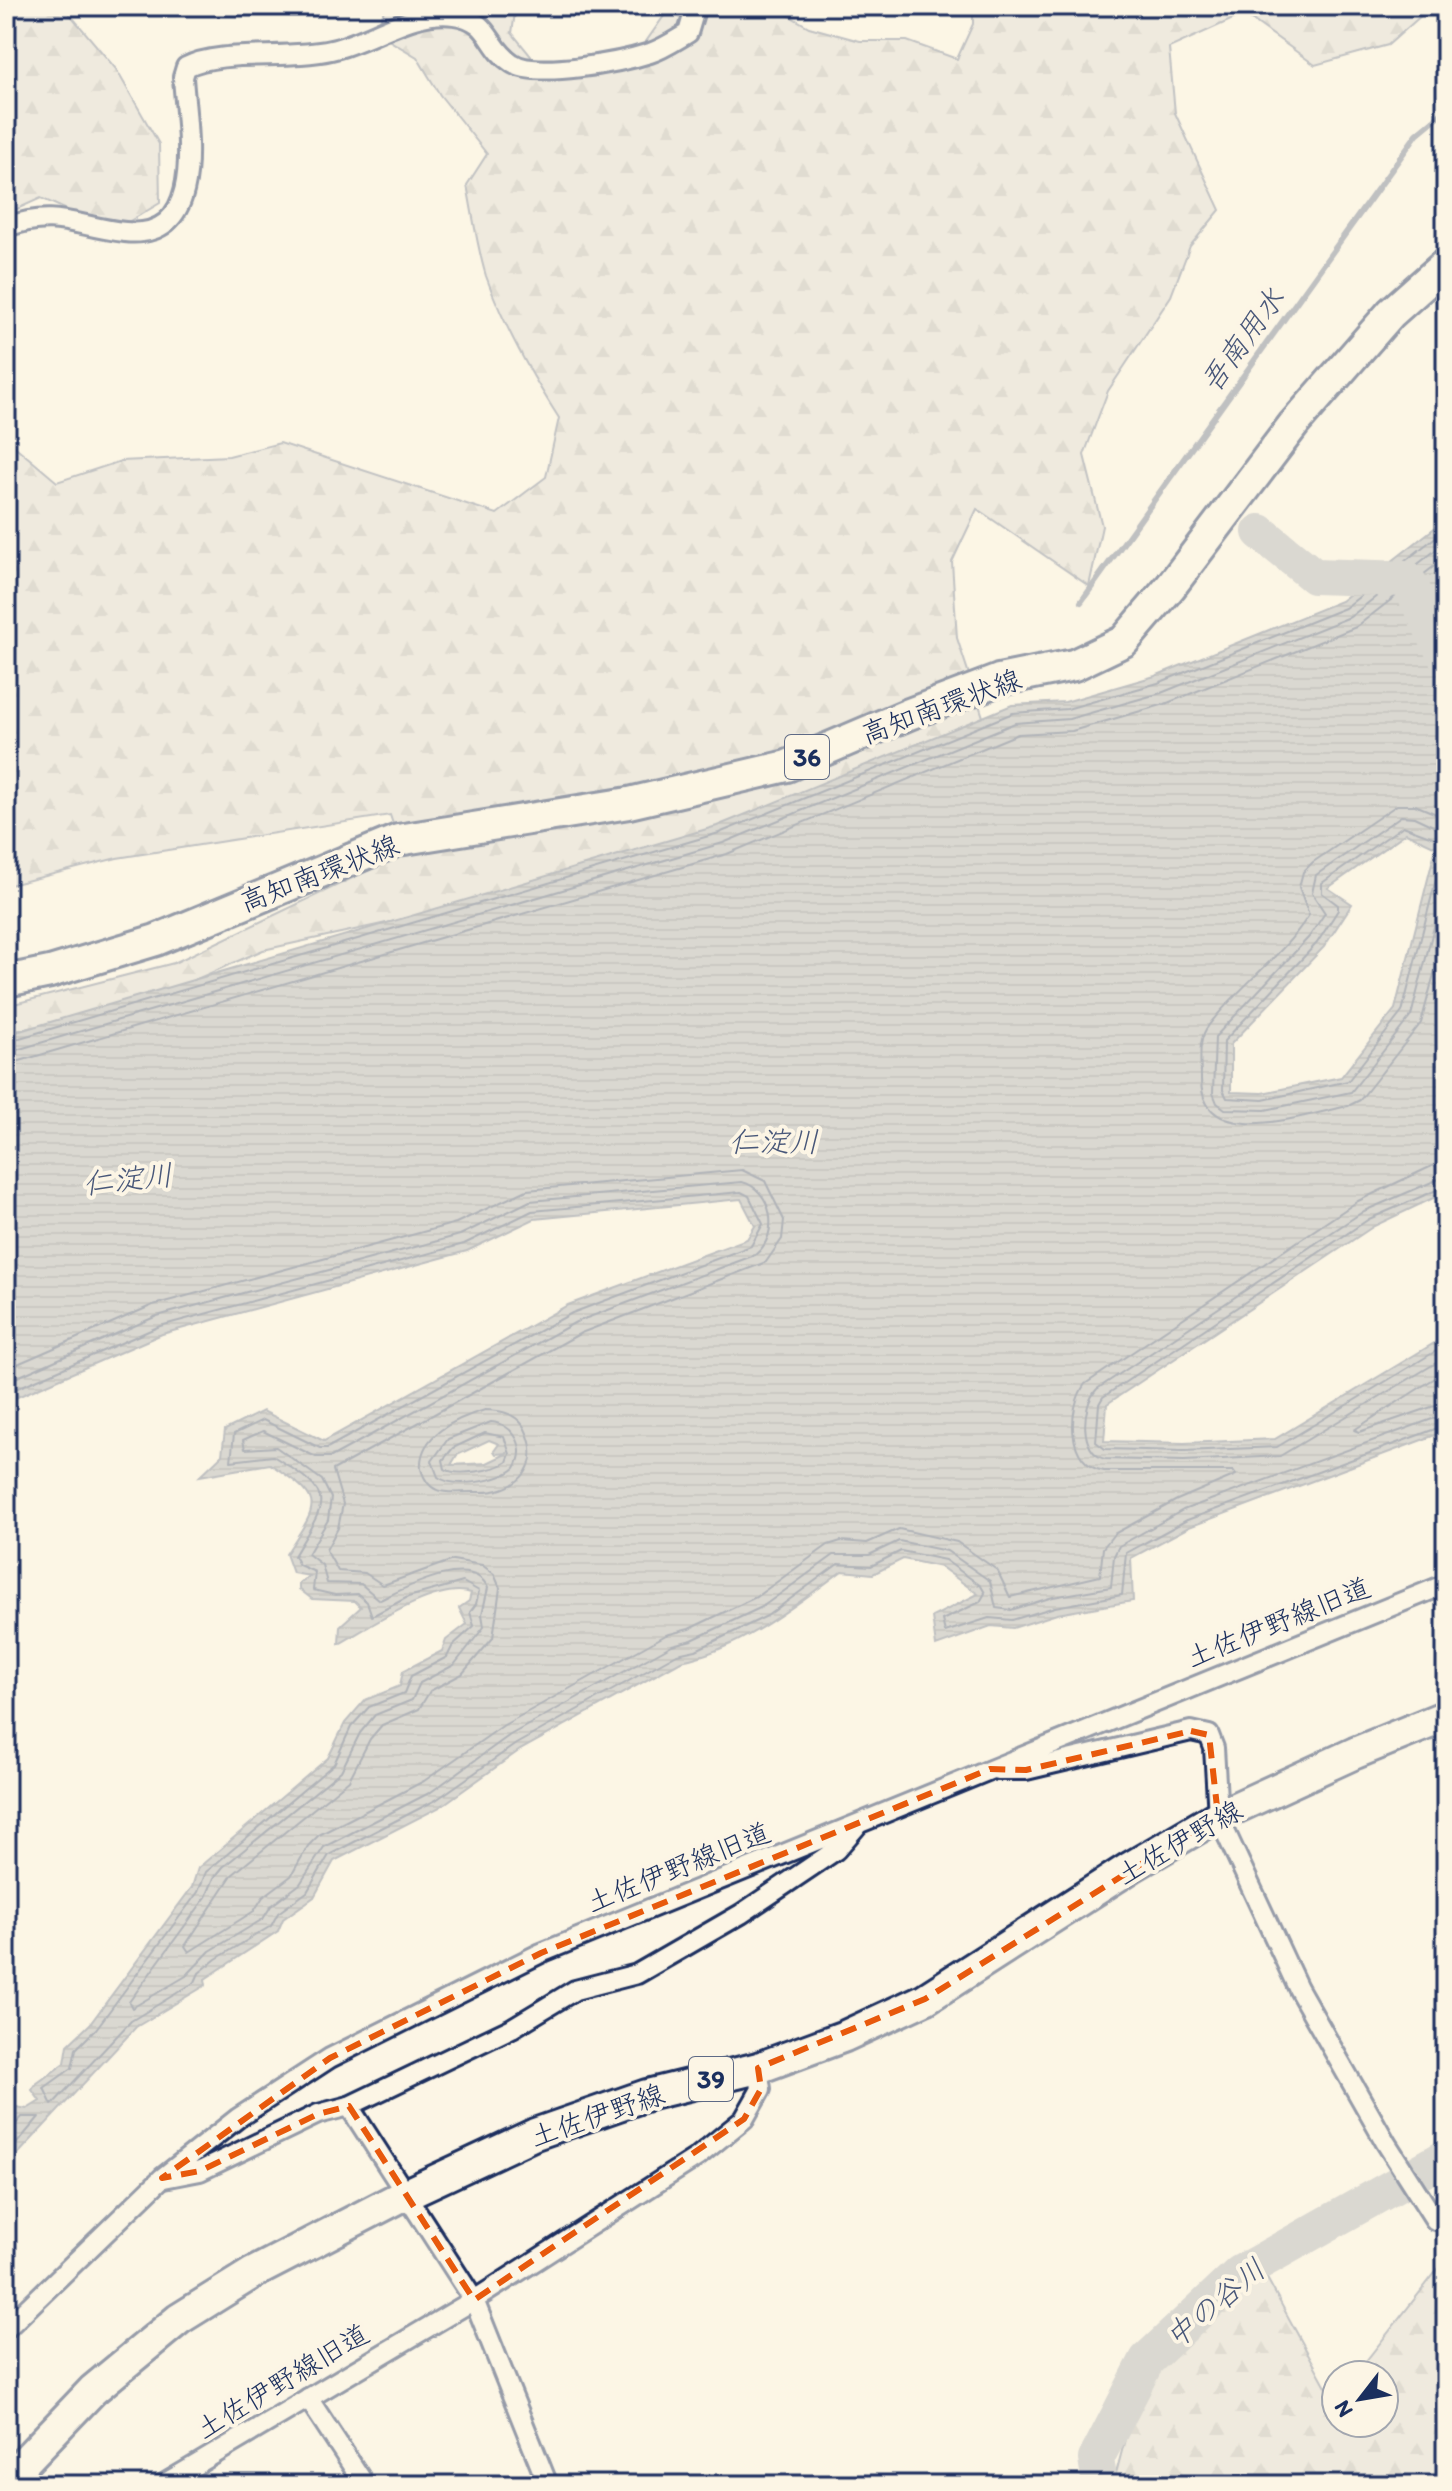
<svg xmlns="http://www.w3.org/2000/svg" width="1452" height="2491" font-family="Itim,'Klee One',sans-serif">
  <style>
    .forest { fill: url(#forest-firs); stroke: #7d8599; stroke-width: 2 }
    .water { fill: url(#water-rules); stroke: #767f94; stroke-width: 2; fill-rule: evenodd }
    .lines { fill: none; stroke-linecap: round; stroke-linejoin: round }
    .shore { stroke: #576482; stroke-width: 2 }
    .stream { stroke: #767f94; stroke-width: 6 }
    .river { stroke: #b2b4b8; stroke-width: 36 }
    .minor-casing { stroke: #1b2f5e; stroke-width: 24 }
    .primary-casing { stroke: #1b2f5e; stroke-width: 36 }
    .minor { stroke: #fcf5e5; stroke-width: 18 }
    .primary { stroke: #fcf5e5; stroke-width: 30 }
    .marked { fill: none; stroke: #e8590c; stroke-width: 6; stroke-dasharray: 16 10; stroke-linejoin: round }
    .labels { text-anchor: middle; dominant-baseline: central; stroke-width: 8; stroke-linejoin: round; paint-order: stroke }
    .shield { fill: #fcf5e5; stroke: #5e6a86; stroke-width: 2 }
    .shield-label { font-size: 26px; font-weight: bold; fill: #1b2f5e }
    .street-label { font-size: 28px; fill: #1b2f5e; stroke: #fcf5e5 }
    .water-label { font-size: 30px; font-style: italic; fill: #485779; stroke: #fcf5e5 }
  </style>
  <defs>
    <pattern id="forest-firs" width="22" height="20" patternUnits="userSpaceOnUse" patternTransform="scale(2)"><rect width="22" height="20" fill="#dfdbd4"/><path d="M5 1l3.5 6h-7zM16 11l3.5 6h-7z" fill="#bfbcb8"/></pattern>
    <pattern id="water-rules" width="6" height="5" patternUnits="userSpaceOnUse" patternTransform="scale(2)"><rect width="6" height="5" fill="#b2b4b8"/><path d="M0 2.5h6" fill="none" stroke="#909399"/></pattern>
  </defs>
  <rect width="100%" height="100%" fill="#fcf5e5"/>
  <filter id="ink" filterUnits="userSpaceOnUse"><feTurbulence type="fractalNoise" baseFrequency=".0125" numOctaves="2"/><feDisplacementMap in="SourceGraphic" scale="16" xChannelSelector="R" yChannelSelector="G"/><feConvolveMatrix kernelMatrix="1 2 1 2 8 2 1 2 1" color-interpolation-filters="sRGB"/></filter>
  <g filter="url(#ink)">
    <g class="forest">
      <path d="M6,6H63L116,69L159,144L160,203L113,231L41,198L6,214Z"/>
      <path d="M386,6H516L512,33L538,65L640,50L671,6H772L809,27L860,41H907L957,59L973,24V6H1432L1388,45L1315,65L1244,14L1169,48L1175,113L1220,210L1190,246L1171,296L1108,391L1084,455L1102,526L1089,586L977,509L952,562L957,638L984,720L926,764L423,915L263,950L142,1003L6,1033V1006L174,963L403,854L390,815L117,858L6,886V439L57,482L121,461L229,456L280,443L497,514L546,477L559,418C530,373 504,327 486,276C477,247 473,215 467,185L487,154L440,95L417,57L375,32Z"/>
      <path d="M1446,2259V2485H1113L1151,2340L1262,2269L1334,2401L1336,2400V2423H1384V2375H1355Z"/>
    </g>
    <path class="water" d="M1446,519V1192L1374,1226L1107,1404L1104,1441L1184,1443L1275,1439L1446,1336V1431L1189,1527L1131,1558L1133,1601L1057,1614L1013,1628L991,1626L936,1646L932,1617L978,1594L941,1567L903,1559L873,1574L842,1571C793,1607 741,1649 681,1661L520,1750L440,1807L334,1861L314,1897L283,1919L278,1931L205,1979L206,1985L136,2027L6,2167V2123L17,2107L27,2109L40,2101L32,2090L36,2084L65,2063L68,2045L90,2024L192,1887L198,1868L328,1758L345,1723L365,1700L400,1686L403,1671L442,1651L446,1640L467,1624L459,1608L469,1601L471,1593C438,1581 369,1627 339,1644L340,1626L361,1607L355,1601L312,1599L299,1589V1583L310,1576L293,1573L286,1554C321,1501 324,1500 270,1464L200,1476L222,1455L225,1430L263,1411L324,1441L568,1305L747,1239L755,1226L741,1199L534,1219L467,1251L162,1334L6,1402V1035L717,826L1012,705L1065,702L1155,676L1341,601ZM1406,833L1436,847L1395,1009L1341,1077L1262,1093L1231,1092V1044L1324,947L1352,904L1328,888ZM489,1440L499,1444L494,1451L496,1454L508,1453L487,1463L451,1465L457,1455Z"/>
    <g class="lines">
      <g class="shore">
        <path d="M1446,818L1415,805H1397L1313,862L1303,872L1299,887L1309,915C1282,957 1239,986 1209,1025C1197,1039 1201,1061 1201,1078C1200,1152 1304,1115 1348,1106L1360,1100L1421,1023L1446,929"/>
        <path d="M1403,826L1438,839L1444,848L1402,1012L1348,1081L1263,1100L1227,1098L1223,1090L1224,1041L1317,943L1338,910V905L1322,893V883Z"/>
        <path d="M1446,832L1414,817L1401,816L1316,875L1312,893L1325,913L1309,937L1215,1037L1213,1093L1217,1103L1225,1109L1265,1110L1351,1092L1411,1016L1446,880"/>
        <path d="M6,1042L719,833L1013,713L1067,709L1158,683L1345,608L1446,529"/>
        <path d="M6,1053L723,843L1015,723L1069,719L1161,693L1350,617L1446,542"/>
        <path d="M6,1065L727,854L1018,734L1072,731L1165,704L1356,627L1446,557"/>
        <path d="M1446,1176L1364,1211L1097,1389C1081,1406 1079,1453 1105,1459L1184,1461L1280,1456L1446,1357"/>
        <path d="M1446,1186L1369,1219L1103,1397L1099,1404L1096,1442L1105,1449L1184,1451L1277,1447L1446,1345"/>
        <path d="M6,1369L153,1305L456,1223L527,1190L742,1170L765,1181L784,1220L782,1239L766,1262L581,1333L333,1470L343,1504L338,1528L326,1550L338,1571L365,1573L383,1585L453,1560L482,1565L494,1574L500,1588L493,1638L462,1674L430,1691L419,1709L382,1725L370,1739L349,1780L232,1875L185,1946L189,1952L254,1911L263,1897L291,1876L308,1846L319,1835L424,1781L504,1725L666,1635L689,1629L756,1597L828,1545L841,1541L867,1543L899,1529L957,1542L997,1570L1010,1597L1100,1576L1103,1548L1114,1534L1177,1500L1236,1475L1233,1471H1104C1066,1465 1067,1409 1085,1384L1358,1201L1432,1166L1446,1164"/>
        <path d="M1446,1371L1354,1430L1359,1432L1446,1402"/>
        <path d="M6,1382L157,1316L460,1235L530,1201L742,1182C772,1189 781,1235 755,1255L576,1322L331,1457H316L263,1431L243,1440L245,1449L276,1447L322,1480L331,1498L328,1520L308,1554L322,1565L327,1583L361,1584L380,1600C405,1588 472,1552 488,1588L482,1614L484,1627L454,1665L420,1683L412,1700L375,1715L360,1733L341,1771L223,1867L214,1878L206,1897L129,2002L132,2008L186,1976L210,1951L263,1919L271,1906L300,1884L324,1847L431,1792L510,1735L672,1645L692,1640L762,1607L834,1555H869L899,1541L947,1551L990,1581L996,1608L1011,1610L1053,1597L1111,1587L1114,1556L1119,1546L1183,1510L1446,1414"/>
        <path d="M6,1393L160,1326L464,1244L532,1211L741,1192L749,1196L763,1224L751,1246L572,1313L327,1448H320L263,1420L234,1434L231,1461L273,1456C337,1496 328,1498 294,1556L299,1565L315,1572L313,1590L335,1595L358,1594L367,1602L372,1616L408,1597L463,1582L479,1591L476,1604L470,1612L474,1626L453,1645L447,1657L411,1676L404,1693L369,1707L351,1727L334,1764L206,1872L198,1892L96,2029L76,2049L72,2068L44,2088L52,2105L131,2021L195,1982L199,1973L216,1959L271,1926L278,1913L307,1892L329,1855L436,1800L516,1744L677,1654L696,1650L767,1616L838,1564L871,1566L901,1551L945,1560L981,1586L985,1593L980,1602L942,1620L945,1632L989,1618L1012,1620L1055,1607L1122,1595L1126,1553L1187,1520L1446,1425"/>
        <path d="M485,1410C502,1410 519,1414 526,1431C544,1470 513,1494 477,1492C452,1491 430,1500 421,1469C418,1435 457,1418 485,1410Z"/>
        <path d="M491,1422C513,1424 528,1447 515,1468C500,1481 455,1489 438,1477L432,1461L448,1439Z"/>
        <path d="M485,1433L504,1437L510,1454L507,1462C495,1470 457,1477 445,1469L443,1460L453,1448Z"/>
        <path d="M6,2128L14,2126L22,2117H39L6,2156"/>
      </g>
      <path class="stream" d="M1081,602L1417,134L1446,110"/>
      <g class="river">
        <path d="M1260,532L1314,576L1407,579L1446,657"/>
        <path d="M1100,2485L1096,2459L1147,2360L1240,2273L1446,2157"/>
      </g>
      <g class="minor-casing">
        <g id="minor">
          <path d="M6,227C58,209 76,227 125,232C209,241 186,128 183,77L186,67C220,49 288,60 331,50C369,42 413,9 454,15C491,20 487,47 512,63C535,79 622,62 650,53C663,49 676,40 688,33L696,6"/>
          <path d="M997,1770H1026L1191,1731L1209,1735L1214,1748L1218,1816L1298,1988L1386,2143L1435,2220L1446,2214"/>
          <path d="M349,2106L474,2300L548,2485"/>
          <path d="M164,2178L200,2171L318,2114L349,2106L512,2028L575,1990L637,1974L741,1914L836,1850L856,1827"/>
          <path d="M6,2329L162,2178L238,2118L330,2058L541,1953L1446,1584"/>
          <path d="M308,2398L365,2485"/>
          <path d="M162,2485L474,2300L697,2157L744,2119L761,2089L758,2068"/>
        </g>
      </g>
      <g class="primary-casing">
        <g id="primary">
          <path d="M6,981L50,972L156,940L398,840L629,803L787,766L909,714L999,680L1074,665L1124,641L1171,586L1294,424L1391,313L1446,264"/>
          <path d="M6,2481L93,2390L179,2319L253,2273L406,2194L535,2134L647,2095L758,2068L845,2036L925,1999L1131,1867L1218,1816L1355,1753L1446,1716"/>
        </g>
      </g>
      <use href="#minor" class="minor"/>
      <use href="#primary" class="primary"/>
    </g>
  </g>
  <path d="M0 0H1452V2491H0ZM1191,1731L1209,1735L1218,1816L925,1999L758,2068L761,2089L744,2119L474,2300L349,2106L318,2114L200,2171L162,2178L330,2058L541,1953L990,1769L1026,1770Z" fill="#fcf5e5" fill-opacity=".55" fill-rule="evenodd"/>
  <path class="marked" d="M1191,1731L1209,1735L1218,1816L925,1999L758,2068L761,2089L744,2119L474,2300L349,2106L318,2114L200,2171L162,2178L330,2058L541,1953L990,1769L1026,1770Z"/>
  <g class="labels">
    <g class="shield">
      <rect x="785" y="735" width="44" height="44" rx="6"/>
      <rect x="689" y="2057" width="44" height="44" rx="6"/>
    </g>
    <g class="shield-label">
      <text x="807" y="757">36</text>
      <text x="711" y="2079">39</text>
    </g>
    <g class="street-label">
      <text transform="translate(941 706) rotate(-20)">高知南環状線</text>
      <text transform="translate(319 873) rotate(-21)">高知南環状線</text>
      <text transform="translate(1278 1622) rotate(-22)">土佐伊野線旧道</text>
      <text transform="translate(1179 1842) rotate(-30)">土佐伊野線</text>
      <text transform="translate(678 1867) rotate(-22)">土佐伊野線旧道</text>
      <text transform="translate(597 2115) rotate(-19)">土佐伊野線</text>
      <text transform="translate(282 2381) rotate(-31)">土佐伊野線旧道</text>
    </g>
    <g class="water-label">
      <text transform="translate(1242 340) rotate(-54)">吾南用水</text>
      <text x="774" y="1141">仁淀川</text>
      <text transform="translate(128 1179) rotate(-6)">仁淀川</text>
      <text transform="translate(1215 2303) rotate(-40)">中の谷川</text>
    </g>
  </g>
  <rect width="1452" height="2491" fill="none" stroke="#fcf5e5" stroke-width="32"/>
  <rect x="16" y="16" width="1420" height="2459" fill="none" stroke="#1b2f5e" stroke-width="3" filter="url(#ink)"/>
  <g transform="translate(1360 2399) rotate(239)"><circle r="38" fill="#fcf5e5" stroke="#a2a6af" stroke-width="2"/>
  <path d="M0-6L14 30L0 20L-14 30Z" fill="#1b2f5e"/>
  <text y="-12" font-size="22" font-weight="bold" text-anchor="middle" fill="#1b2f5e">N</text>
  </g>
</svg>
